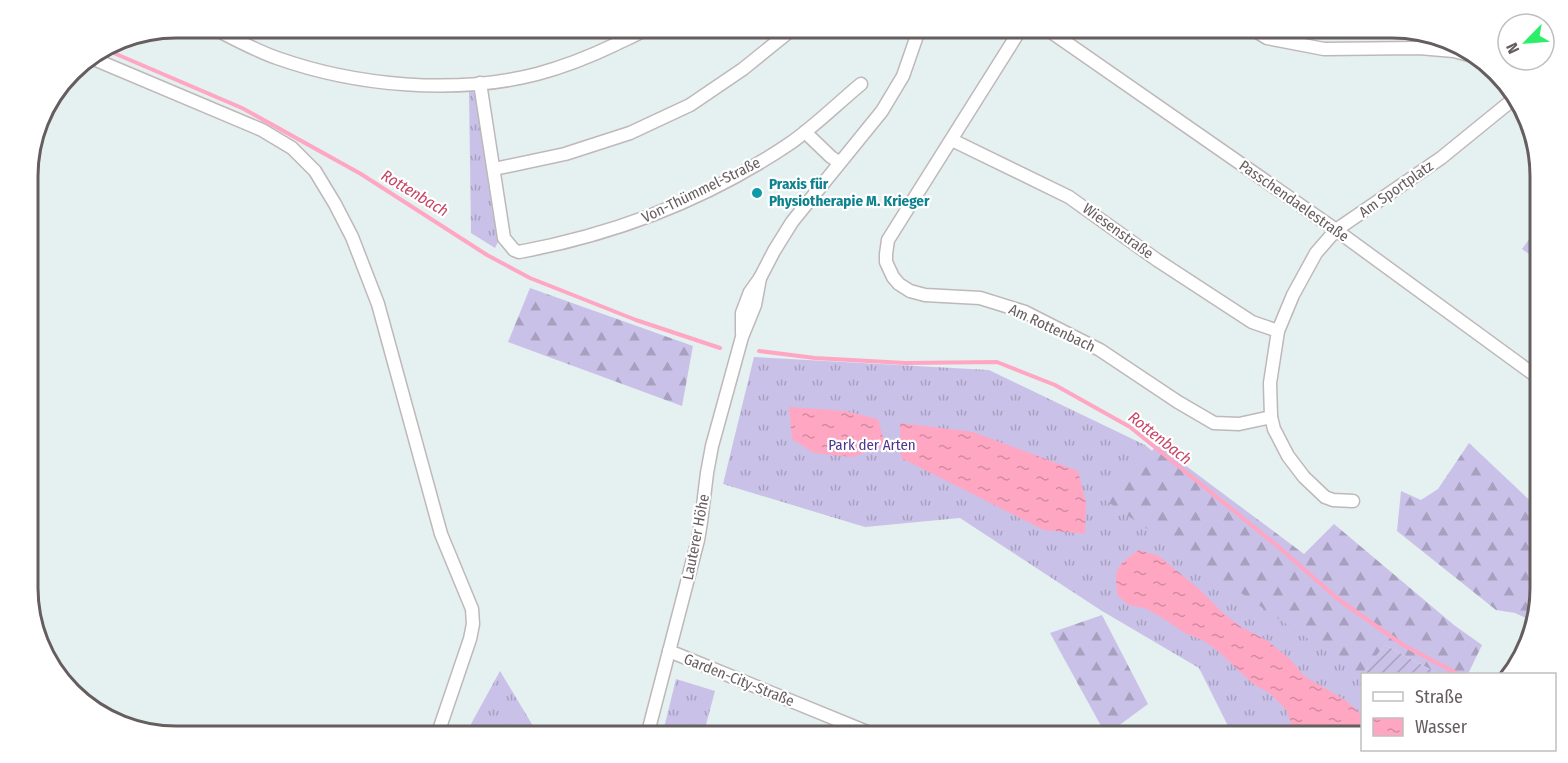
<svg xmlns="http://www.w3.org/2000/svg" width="1568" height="763" font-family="'Fira Sans Condensed',sans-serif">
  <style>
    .grass { fill: url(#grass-tufts) }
    .forest { fill: url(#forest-firs) }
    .garden { fill: url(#garden-furrows) }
    .pitch { fill: #cac1e8 }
    .water { fill: url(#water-ripples) }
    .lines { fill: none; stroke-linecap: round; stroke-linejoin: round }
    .stream { stroke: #ffa6c3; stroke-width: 4 }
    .minor-casing { stroke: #bfb8b9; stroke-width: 15 }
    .minor { stroke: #fff; stroke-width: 12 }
    .culture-dot { fill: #0f9aa8; stroke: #fff; stroke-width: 2 }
    .labels { text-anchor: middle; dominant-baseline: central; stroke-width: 4.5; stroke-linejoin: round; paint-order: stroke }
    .culture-label { font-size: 15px; font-weight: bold; fill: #0d838f; stroke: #fff; text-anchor: start }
    .street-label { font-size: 15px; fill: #665d5f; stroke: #fff }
    .park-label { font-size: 15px; fill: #4e358d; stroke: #fff }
    .water-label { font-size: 16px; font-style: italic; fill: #c74465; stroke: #fff }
    .rim { fill: none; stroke: #665d5f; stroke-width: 3 }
  </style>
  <defs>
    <pattern id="grass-tufts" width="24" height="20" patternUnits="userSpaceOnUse" patternTransform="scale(1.5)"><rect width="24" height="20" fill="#cac1e8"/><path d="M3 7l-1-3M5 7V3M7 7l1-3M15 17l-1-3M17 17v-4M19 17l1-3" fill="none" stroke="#a8a0bf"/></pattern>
    <pattern id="forest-firs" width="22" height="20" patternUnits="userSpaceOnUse" patternTransform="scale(1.5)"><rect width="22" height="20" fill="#cac1e8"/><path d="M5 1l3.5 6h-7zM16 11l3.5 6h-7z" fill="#a8a0bf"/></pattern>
    <pattern id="garden-furrows" width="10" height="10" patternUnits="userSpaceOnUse" patternTransform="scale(1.5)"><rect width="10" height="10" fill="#cac1e8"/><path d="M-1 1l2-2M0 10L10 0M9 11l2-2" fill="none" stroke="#a8a0bf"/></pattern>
    <pattern id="water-ripples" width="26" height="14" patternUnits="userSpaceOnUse" patternTransform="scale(1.5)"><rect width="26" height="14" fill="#ffa6c3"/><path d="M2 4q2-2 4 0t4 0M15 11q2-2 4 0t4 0" fill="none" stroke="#d28aa2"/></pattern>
  </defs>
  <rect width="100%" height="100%" fill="#e5f0f0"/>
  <g class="grass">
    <path d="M469,91L476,93L499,240L495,248L471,233Z"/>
    <path d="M754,357L989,370L1145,445L1385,645L1361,675L1362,736H1233L1199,668L1102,611L960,518L865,527L723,484Z"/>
    <path d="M500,671L539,736H474L471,724Z"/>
    <path d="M676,679L715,691L703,736H662Z"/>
  </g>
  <g class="forest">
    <path d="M530,288L693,346L682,406L508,342Z"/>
    <path d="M1469,443L1541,511V588L1533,621L1515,613L1496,610L1397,531L1401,491L1421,500L1438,489Z"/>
    <path d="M1158,445L1304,554L1334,524L1454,625L1482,645L1468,674H1439L1385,645L1361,675L1102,498Z"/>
    <path d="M1102,615L1148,704L1106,735L1050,633Z"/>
  </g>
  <path class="garden" d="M1385,645L1439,674H1362V676L1361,675Z"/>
  <path class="pitch" d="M1540,224V262L1522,249Z"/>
  <g class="water">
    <path d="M789,407L845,411L878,419L885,445L853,457L814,453L792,439Z"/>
    <path d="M900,423L973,432L1078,471L1086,503L1085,534L1044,530L901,458Z"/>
    <path d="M1139,550L1159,556L1199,589L1222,612L1241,627L1268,641L1290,659L1304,676L1345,700L1362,715V736H1295L1287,711L1271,694L1253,684L1218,651L1204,641L1185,633L1164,619L1147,609L1129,605L1118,596C1113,569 1117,565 1139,550Z"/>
  </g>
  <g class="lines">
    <g class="stream">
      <path d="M102,48L242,108L361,174L487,255L530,278L636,320L720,348"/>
      <path d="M759,351L815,358L905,363L997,362L1055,385L1130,427L1281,549L1338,599L1403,645L1458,674"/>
    </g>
    <g class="minor-casing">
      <g id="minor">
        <path d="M211,27C233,38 254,50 277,58C356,86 455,95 537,74C563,67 589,57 614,45C626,39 639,34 650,27"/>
        <path d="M1022,27L888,240L886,254V262L893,277L899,284L910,291L925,295L980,298L1025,312L1100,350L1178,402L1214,423L1239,424L1271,417"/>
        <path d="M1044,27L1336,230L1540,379"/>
        <path d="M1249,27L1267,38L1324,49L1419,48L1454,51L1476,57"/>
        <path d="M89,57L262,130L292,148L315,171L335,204L352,237L378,304L441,534L472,609L473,624L470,639L437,736"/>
        <path d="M480,83L504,238L514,250L519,252C616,234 710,198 792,142C816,125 838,103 861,84"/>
        <path d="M805,132L831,157L839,162"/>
        <path d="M952,140L1069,197L1157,260L1252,322L1278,331"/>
        <path d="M494,169L565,154L630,133L690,105L743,69L795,27"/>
        <path d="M742,333V313L750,292L760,278L774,251L792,222L882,111L903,76L920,27"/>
        <path d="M1353,501L1333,500L1325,497L1304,477L1288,456L1274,429L1271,417L1270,383L1278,331L1293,295L1316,253L1336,230L1441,158L1516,97"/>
        <path d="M669,651L877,736"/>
        <path d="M647,736L698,540L701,522L707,473L712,446L742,337L755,305L760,278"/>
      </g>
    </g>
    <use href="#minor" class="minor"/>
  </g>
  <circle class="culture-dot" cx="757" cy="193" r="6"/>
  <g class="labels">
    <g class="culture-label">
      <text x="769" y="184">Praxis für<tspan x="769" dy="17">Physiotherapie M. Krieger</tspan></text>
    </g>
    <g class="street-label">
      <text transform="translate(1396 189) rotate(-35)">Am Sportplatz</text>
      <text transform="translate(701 190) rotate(-26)">Von-Thümmel-Straße</text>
      <text transform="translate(1294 201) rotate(35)">Passchendaelestraße</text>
      <text transform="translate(1118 231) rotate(36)">Wiesenstraße</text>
      <text transform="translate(1052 328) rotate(25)">Am Rottenbach</text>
      <text transform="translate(696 537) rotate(-79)">Lauterer Höhe</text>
      <text transform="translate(739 680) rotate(22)">Garden-City-Straße</text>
    </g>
    <g class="park-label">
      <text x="872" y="445">Park der Arten</text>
    </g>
    <g class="water-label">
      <text transform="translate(415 193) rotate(31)">Rottenbach</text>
      <text transform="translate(1160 438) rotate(38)">Rottenbach</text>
    </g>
  </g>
  <path d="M0 0H1568V763H0ZM176 38H1392A138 138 0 0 1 1530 176V588A138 138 0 0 1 1392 726H176A138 138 0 0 1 38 588V176A138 138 0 0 1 176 38Z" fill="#fff" fill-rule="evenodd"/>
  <path class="rim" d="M176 38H1392A138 138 0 0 1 1530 176V588A138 138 0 0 1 1392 726H176A138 138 0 0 1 38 588V176A138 138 0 0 1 176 38Z"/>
  <rect x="1361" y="673" width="195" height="78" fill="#ffffff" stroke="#c2bebf" stroke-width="1.5"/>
  <rect x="1373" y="692" width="30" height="9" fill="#ffffff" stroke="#c2bebf" stroke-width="1.5"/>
  <text x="1415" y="703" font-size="18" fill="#665d5f">Straße</text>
  <rect x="1373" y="718" width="30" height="18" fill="url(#water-ripples)" stroke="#c2bebf" stroke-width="1.5"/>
  <text x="1415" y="733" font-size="18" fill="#665d5f">Wasser</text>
  <g transform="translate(1526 42) rotate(245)"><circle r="28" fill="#ffffff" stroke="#c2bebf" stroke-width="1.5"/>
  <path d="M0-4.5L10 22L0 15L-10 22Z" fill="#2dee69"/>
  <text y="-9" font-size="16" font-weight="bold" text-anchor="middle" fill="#665d5f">N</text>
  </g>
</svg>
